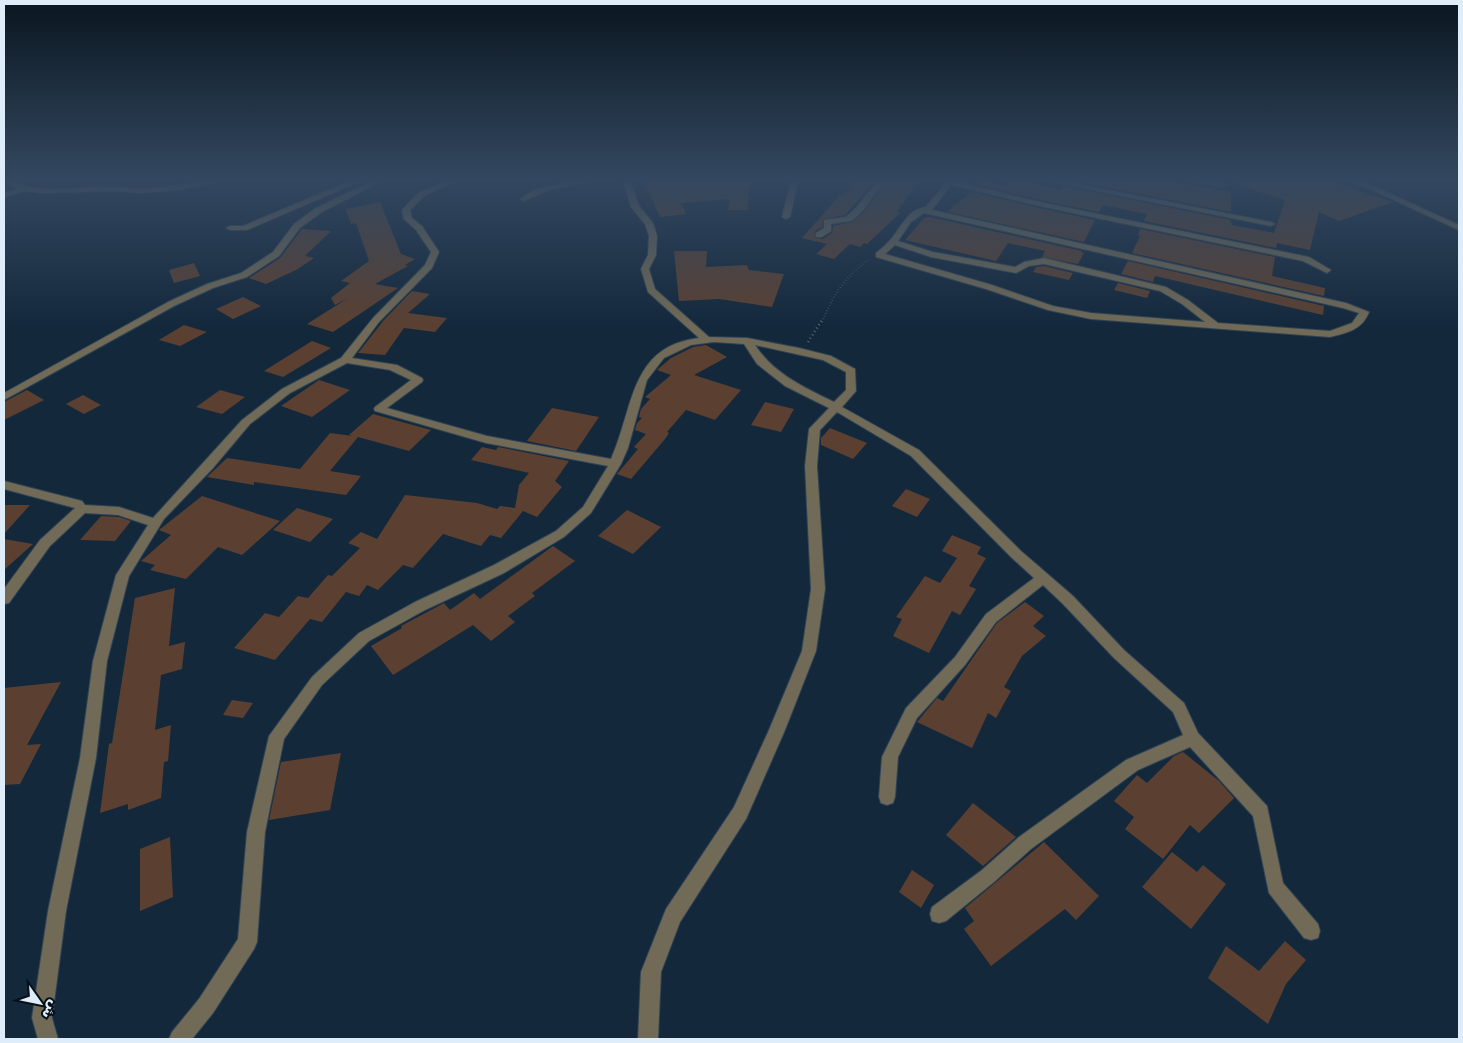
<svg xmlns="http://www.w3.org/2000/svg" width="1463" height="1043" font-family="'DejaVu Sans',Cairo,sans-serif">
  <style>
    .building { fill: #5b4031 }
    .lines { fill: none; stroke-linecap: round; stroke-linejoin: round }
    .minor-casing { stroke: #304356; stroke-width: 2 }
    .path-far1 { stroke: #526475; stroke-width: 2; stroke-dasharray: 0.5 2.5; stroke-linecap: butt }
    .path { stroke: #526475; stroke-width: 2.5; stroke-dasharray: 1 3; stroke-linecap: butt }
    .minor { fill: #716a56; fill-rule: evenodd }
  </style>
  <rect width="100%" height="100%" fill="#13283b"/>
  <g class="building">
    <path d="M644,181H723L730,186L735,181H749L748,210H728L730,199L681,203L686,214L660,217Z"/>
    <path d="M856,181H875L845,215L823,219L822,227L815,231V238L823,239L832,233L833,226L852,222L862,214L887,181H919L897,212H901L867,244L864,243L860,247L850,244L834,259L816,254L827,244L802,238L840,195L842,196Z"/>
    <path d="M982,181L1009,187L1013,181H1017L1062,190V186L1231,220L1232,225L1274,233L1285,200L1237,185L1238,181H1326L1393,202L1339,221L1319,212L1310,250L1277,243L1276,248L1144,221L1147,214L1103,205L1099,212L1044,201L979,185Z"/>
    <path d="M1075,181H1162L1231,192V212Z"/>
    <path d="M971,192L1044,209L1095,220L1084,242L948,212L954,205H956Z"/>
    <path d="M380,202L401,254L415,259L405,265L408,266L375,284L398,288L333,332L307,324L348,298L335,305L331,298L350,283L341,281L369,261L356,223L351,224L346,209Z"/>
    <path d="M930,217L1082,251L1081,252L1084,253L1078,264L1042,257L1045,251L1008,243L996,261L905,240L924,218Z"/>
    <path d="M302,229L331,231L305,256L314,258L298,269L266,284L249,278L280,258Z"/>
    <path d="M1140,229L1275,257L1272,276L1325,288L1324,296L1132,253L1140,236L1138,235Z"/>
    <path d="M674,251H707L706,267L747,265L749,270L784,274L772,307L719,299L679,301Z"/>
    <path d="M1128,261L1324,306L1323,315L1155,276L1153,282L1121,274Z"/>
    <path d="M194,263L200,276L174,283L169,270Z"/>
    <path d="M1044,266L1073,273L1069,280L1033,272L1036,267Z"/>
    <path d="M1118,283L1150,291L1147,298L1114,290Z"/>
    <path d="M412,291L430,294L408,313L447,318L435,332L404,328L385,355L358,353L384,320Z"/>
    <path d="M243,297L261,306L233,319L216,309Z"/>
    <path d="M184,325L207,332L180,346L159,340Z"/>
    <path d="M312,341L331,348L283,377L264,371Z"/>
    <path d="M706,345L727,357L694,375L741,390L715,420L686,410L667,432L669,433L665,439L631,479L617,474L638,449L634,447L646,434L635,430L637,423L642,418L639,417L641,409L650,399L645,397L671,375L657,370L671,358L693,347Z"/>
    <path d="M319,380L350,390L312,417L281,406Z"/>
    <path d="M27,390L44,400L4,420V402Z"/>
    <path d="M220,390L245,397L222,414L196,407Z"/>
    <path d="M83,395L101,405L84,414L66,404Z"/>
    <path d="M765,402L794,409L781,432L751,425Z"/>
    <path d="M552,408L599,417L576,451L527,441Z"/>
    <path d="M373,414L431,430L409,451L358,437L330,471L361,476L346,495L254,482V485L207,477L227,458L300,469L330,433L353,436L349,435Z"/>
    <path d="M830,428L867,443L853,459L821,445V438Z"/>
    <path d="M482,447L496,450L498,447L569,461L555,481L562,487L537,517L523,511L501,538L490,535L481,546L443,534L413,568L403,565L378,590L367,585L359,596L346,592L322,622L310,619L275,660L234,648L265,613L279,617L298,596L308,598L328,575L332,576L360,548L348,543L361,532L377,539L405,495L477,503L497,509L500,506L515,508L519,485L529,473L471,460Z"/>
    <path d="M906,489L930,499L917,517L892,506Z"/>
    <path d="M202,496L280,521L242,555L218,547L186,579L150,570L155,565L141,561L171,535L159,530Z"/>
    <path d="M4,505H30L4,534Z"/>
    <path d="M297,508L333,519L310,542L273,530Z"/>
    <path d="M627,510L661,527L633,554L598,536Z"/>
    <path d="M101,516L119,517L131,521L115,541L80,540Z"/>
    <path d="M952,535L981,547L977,554L986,558L969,586L976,589L960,615L952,611L929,653L893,636L902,619L896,617L925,576L940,583L957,558L942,551Z"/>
    <path d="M4,539L33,544L4,570Z"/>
    <path d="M553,546L575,561L532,593L535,596L508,616L515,622L491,641L473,625L393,675L371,646L402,628L401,626L444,603L450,610L474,593L480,599Z"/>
    <path d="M175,588L169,646L185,642L182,669L161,675L155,730L171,725L168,761L164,762L161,798L128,810V804L100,813L109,744L112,743L135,598Z"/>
    <path d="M1025,602L1044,616L1033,626L1046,636L1022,656L1004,687L1011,691L996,718L988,713L972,748L917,722L937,698L943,701L997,623Z"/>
    <path d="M61,682L27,745L41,744L20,784L4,785V688Z"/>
    <path d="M232,700L253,703L243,718L223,715Z"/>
    <path d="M1183,752L1219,781L1234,798L1199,833L1190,825L1163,859L1125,829L1134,817L1114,801L1137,775L1147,783L1174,756Z"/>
    <path d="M341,753L330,810L269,820L281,762Z"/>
    <path d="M973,803L1016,837L983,866L946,835Z"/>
    <path d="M170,837L173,897L140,911V849Z"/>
    <path d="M1044,842L1099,896L1076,920L1065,909L991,966L964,929L974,921L965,908Z"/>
    <path d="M1172,852L1197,872L1203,865L1226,884L1191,929L1142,887Z"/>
    <path d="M912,870L934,885L921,908L899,892Z"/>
    <path d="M1285,941L1306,960L1286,984L1268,1024L1208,978L1226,946L1259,971Z"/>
  </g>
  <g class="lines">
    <g class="minor-casing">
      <g id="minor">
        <path d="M5,181C18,181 28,188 42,189C66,190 91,186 115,187C124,187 133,189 142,189C169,187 195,181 222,181L180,190L139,193L116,191L41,193L25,191L4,197V193L18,189Z"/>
        <path d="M350,181H361L247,230H230L226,228L230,226H243Z"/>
        <path d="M372,181H382L322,212L300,228L279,256L247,277L213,288L174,306L4,400V393L168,302L207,284L241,273L273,252L294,224L316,208Z"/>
        <path d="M445,181H456L424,196L410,210L412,218L422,226L439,252L432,268L379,322L352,358L397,365L422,378L423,380L422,382L387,408L487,436L611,459C634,409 629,346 699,338L648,292L641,269L648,255L649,236L645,224L631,207L623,181H630L639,206L653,223L657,236L656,255L649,269L655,289L709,337L747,338L799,348L831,356L855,369L856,391L842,407L919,450L1021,551L1073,596L1124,650L1184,703L1198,733L1267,806L1283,883L1318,924L1320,931L1318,938L1311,940L1304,938L1269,893L1253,816L1190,747L1138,770L1031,849L994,882L946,921L939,923L932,921L930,914L932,907L982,870L1019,837L1126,760L1183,735L1173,712L1114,658L1063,604L1043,585L996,622L965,665L917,718L898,757L895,797L893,803L887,805L881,803L879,797L882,757L906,708L955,657L986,614L1034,578L1011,557L911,456L837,412L820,430L817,466L825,589L816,651L785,730L746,819L680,922L661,972L658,1039H638L641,972L666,909L734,807L769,730L802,651L811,589L805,466L809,429L829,408L785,386L757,364L744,344L714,342L691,345L664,358L647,380L628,448L621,464L591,513L564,537L504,573L425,610L369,641L322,685L284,739L265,832L257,942L254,949L213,1013L192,1039H169L172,1032L199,999L238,939L247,832L269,736L312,677L359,633L415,602L494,565L556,531L583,507L608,466L486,443L375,411L374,409L375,407L411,380L390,370L347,363L290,393L250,424L213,468L164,519L129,576L107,661L96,758L66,911L52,1018L58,1039H38L32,1018L48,911L80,758L93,661L116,575L148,525L118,515L85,513L50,546L9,603L4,604V589L40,540L75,508L4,489V481L82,501L85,505L119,507L153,518L242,420L282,389L341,358L373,318L425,265L431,252L416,230L404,219L402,210L418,193ZM755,345L823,360L846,372V390L834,402C804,387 774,374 755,345Z"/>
        <path d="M571,181H592L549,190L524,201L520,199L536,189Z"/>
        <path d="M725,181H733V182L729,184Z"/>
        <path d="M791,181H798L790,217L786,219L782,217Z"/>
        <path d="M878,181H885L861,213L851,221L831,224V231L822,237H816V233L824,228V220L846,217L855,209Z"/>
        <path d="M947,181H954L1044,203L1309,257L1331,270L1327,273L1303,261L1044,207L951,185L932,210L1346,303L1369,312C1362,330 1347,333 1330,337L1091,319L1048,310L986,289L876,257V253C881,249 887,244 891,239C902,226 908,209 926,207ZM924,213L1343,308L1359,313L1352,323L1330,331L1218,323L1188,300L1166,287L1044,258L1024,262L1015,267L933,252L898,241L911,222ZM895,245L931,257L1016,273L1029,266L1044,264L1160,291L1182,304L1205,322L1091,313L1053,306L992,285L885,254Z"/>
        <path d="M1046,181H1063L1271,222L1275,224L1271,226Z"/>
        <path d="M1190,181H1223L1226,185L1222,187Z"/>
        <path d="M1352,181H1362L1459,225V230Z"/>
      </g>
    </g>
    <path class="path-far1" d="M822,322C834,294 843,279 868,260"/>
    <path class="path" d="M808,342L822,320"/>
    <use href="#minor" class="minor"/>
  </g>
  <linearGradient id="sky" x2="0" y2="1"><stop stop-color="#0a1620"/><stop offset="0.55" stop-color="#334860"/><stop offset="1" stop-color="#334860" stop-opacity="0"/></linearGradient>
  <rect width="1463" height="328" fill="url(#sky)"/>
  <rect width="1463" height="1043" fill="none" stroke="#dfecf9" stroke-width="10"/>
  <g transform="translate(40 1003) rotate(123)" stroke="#071019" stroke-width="4" paint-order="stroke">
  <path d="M0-4L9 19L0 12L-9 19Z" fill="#dfecf9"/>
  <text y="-8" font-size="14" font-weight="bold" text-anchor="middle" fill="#dfecf9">ش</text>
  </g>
</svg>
